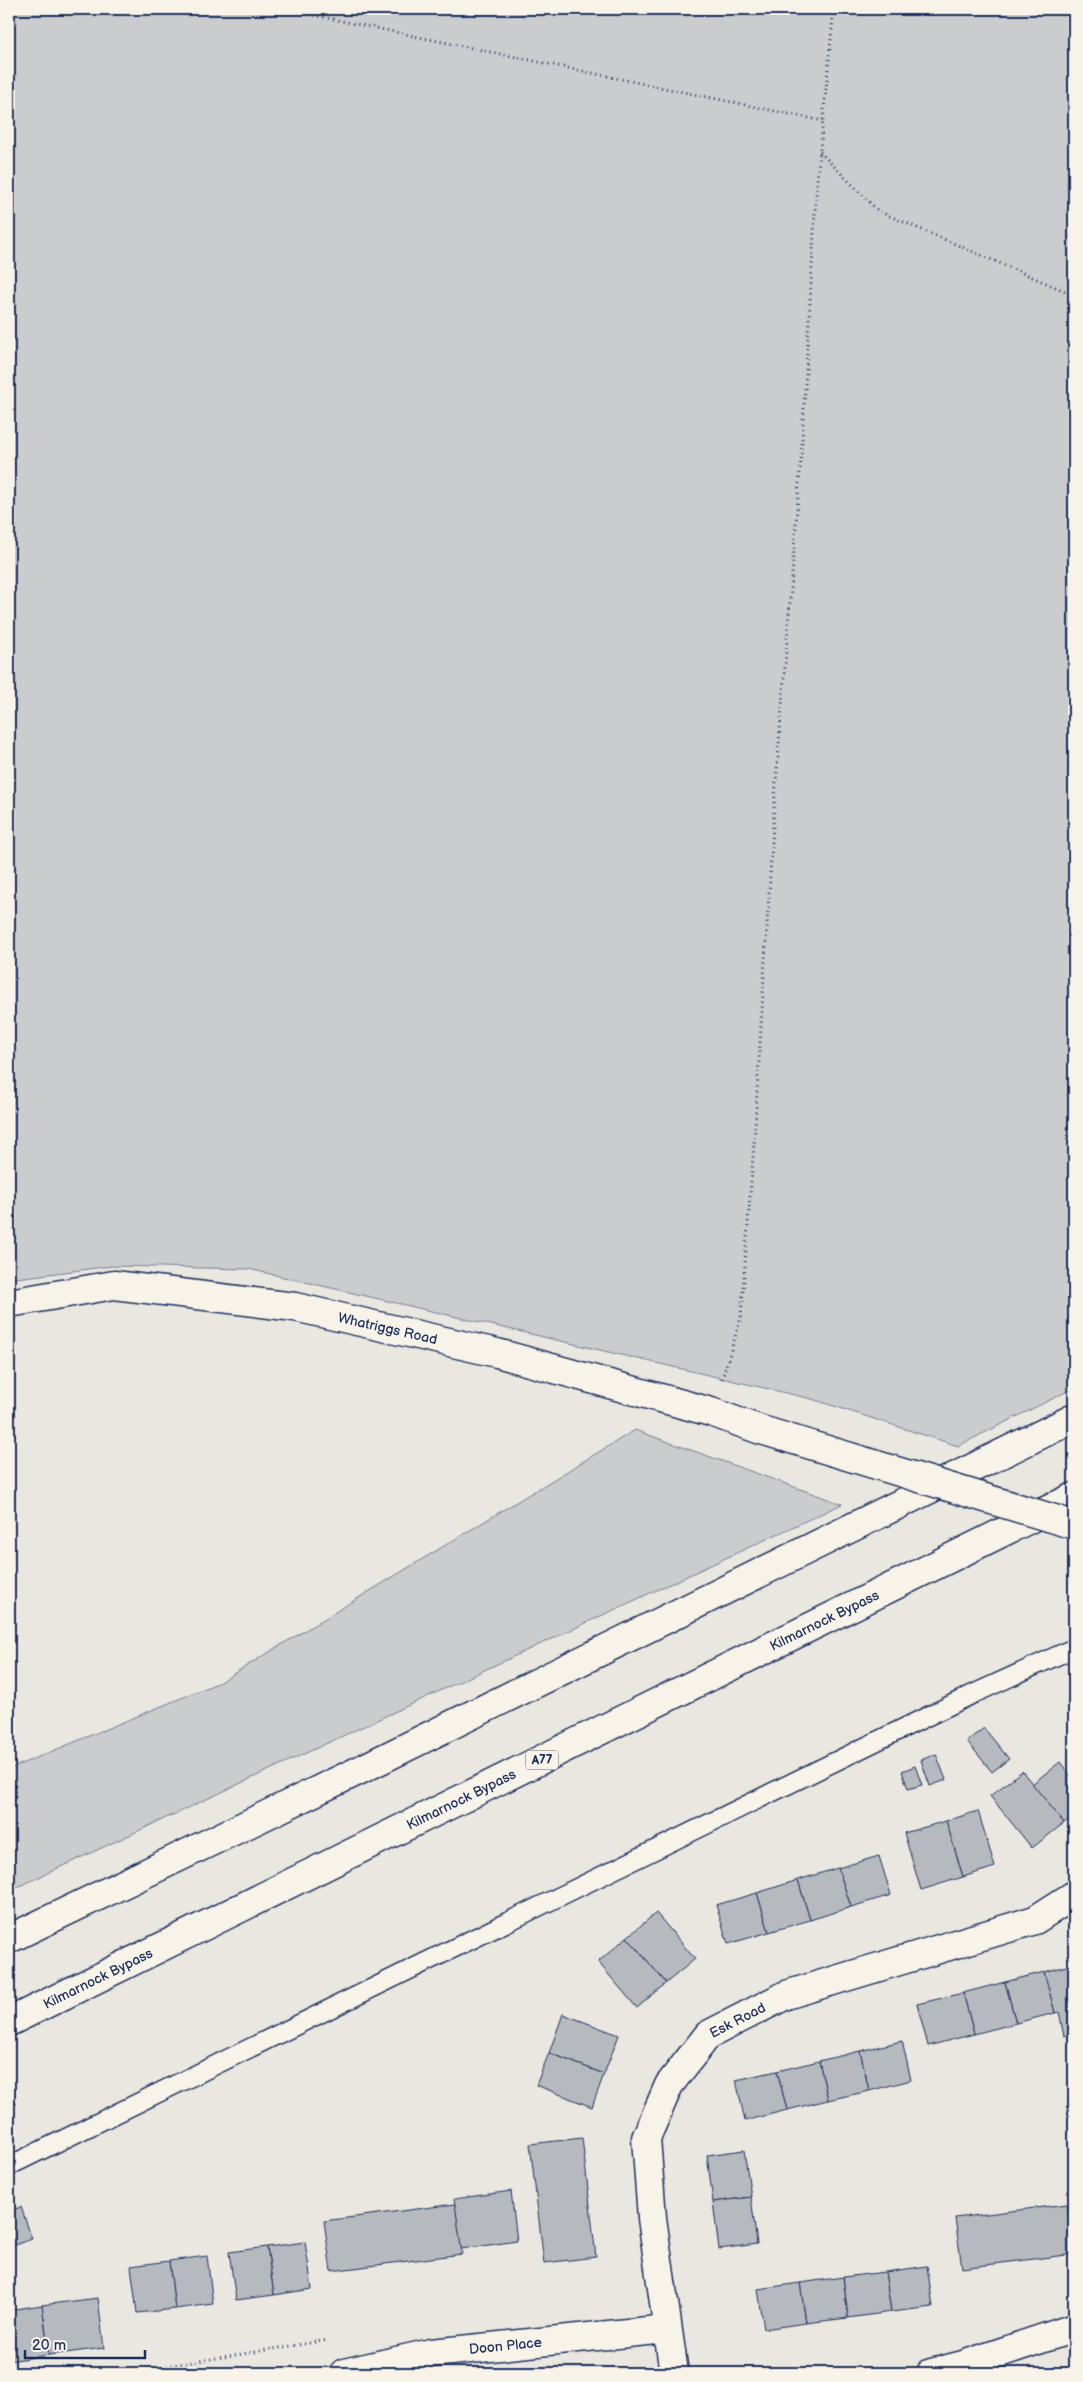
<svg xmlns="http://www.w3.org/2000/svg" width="1083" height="2382" font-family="'Balsamiq Sans',sans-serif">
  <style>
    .green { fill: #cbcccd; stroke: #737e96 }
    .building { fill: #b6babf; stroke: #1b2f5e }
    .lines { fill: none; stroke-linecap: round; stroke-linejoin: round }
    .service-casing { stroke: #1b2f5e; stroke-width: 21 }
    .minor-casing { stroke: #1b2f5e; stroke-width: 31 }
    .trunk-casing { stroke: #1b2f5e; stroke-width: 31 }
    .path { stroke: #1b2f5e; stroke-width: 3; stroke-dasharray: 1 4; stroke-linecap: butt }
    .service { stroke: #f7f3e8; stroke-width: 18 }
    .minor { stroke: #f7f3e8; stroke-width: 28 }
    .trunk { stroke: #f7f3e8; stroke-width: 28 }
    .minor-bridge-casing { stroke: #1b2f5e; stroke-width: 31; stroke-linecap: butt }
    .minor-bridge { stroke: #f7f3e8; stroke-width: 28 }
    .labels { text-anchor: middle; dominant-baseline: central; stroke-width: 4.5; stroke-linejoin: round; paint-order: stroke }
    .shield { fill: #f7f3e8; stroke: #5d6a87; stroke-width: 1 }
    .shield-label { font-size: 12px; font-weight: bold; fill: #1b2f5e }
    .street-label { font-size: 14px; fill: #1b2f5e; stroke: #f7f3e8 }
  </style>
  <rect width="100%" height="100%" fill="#eae7e0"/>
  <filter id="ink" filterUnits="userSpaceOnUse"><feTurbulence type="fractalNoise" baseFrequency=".02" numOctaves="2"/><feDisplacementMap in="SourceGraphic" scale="10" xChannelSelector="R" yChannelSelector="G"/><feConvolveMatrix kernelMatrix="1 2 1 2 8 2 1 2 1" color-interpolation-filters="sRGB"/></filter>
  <g filter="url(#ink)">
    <g class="green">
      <path d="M9,9H1074V1388L958,1446L812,1399L249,1269L112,1266L9,1279Z"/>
      <path d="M635,1430L842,1504L9,1891V1769L220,1682Z"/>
    </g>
    <g class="building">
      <path d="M984,1728L1009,1759L992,1772L967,1741Z"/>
      <path d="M936,1754L946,1780L930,1786L921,1760Z"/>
      <path d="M1060,1762L1074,1780V1815L1064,1823L1032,1784Z"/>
      <path d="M915,1766L922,1785L908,1789L902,1771Z"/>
      <path d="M1022,1771L1064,1823L1032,1848L990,1796Z"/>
      <path d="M978,1811L995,1867L963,1877L946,1821Z"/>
      <path d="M946,1821L963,1877L921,1890L904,1833Z"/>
      <path d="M879,1856L891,1895L851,1907L838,1868Z"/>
      <path d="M838,1868L851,1907L810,1920L798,1880Z"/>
      <path d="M798,1880L810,1920L769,1932L757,1893Z"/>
      <path d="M757,1893L769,1932L728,1944L716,1905Z"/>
      <path d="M656,1913L695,1959L666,1983L627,1937Z"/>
      <path d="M627,1937L666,1983L637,2008L598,1962Z"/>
      <path d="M1074,1964V2033L1064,2036L1059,2012L1055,2013L1044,1972Z"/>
      <path d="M1044,1972L1055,2013L1016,2023L1005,1982Z"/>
      <path d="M1005,1982L1016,2023L974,2034L963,1993Z"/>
      <path d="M963,1993L974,2034L928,2046L917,2004Z"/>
      <path d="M563,2014L619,2035L604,2074L549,2053Z"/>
      <path d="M902,2041L911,2080L869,2091L860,2051Z"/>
      <path d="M860,2051L869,2091L828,2100L819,2061Z"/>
      <path d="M549,2053L604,2074L592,2107L536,2085Z"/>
      <path d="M819,2061L828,2100L787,2110L777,2071Z"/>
      <path d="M777,2071L787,2110L745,2121L736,2080Z"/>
      <path d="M582,2138L596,2257L544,2263L530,2144Z"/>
      <path d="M744,2150L751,2197L713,2202L707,2155Z"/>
      <path d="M511,2191L517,2241L461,2249L454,2199Z"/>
      <path d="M751,2197L757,2244L719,2249L713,2202Z"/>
      <path d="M455,2204L462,2254L331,2271L324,2221Z"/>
      <path d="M1067,2204L1074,2254L962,2268L955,2218Z"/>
      <path d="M21,2207L32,2239L10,2247L9,2211Z"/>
      <path d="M305,2242L312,2289L274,2295L267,2247Z"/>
      <path d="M267,2247L274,2295L236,2300L229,2252Z"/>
      <path d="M207,2256L213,2304L175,2309L169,2261Z"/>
      <path d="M169,2261L175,2309L137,2313L131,2266Z"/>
      <path d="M927,2266L933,2307L891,2312L885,2272Z"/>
      <path d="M885,2272L891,2312L848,2318L843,2277Z"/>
      <path d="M843,2277L848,2318L806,2323L800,2283Z"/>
      <path d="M800,2283L806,2323L764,2329L758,2289Z"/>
      <path d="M98,2298L104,2348L49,2355L42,2305Z"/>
      <path d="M42,2305L49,2355L9,2361V2310Z"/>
    </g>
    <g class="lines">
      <g class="service-casing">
        <path id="service" d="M9,2166L971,1695L1074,1648"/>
      </g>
      <g class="minor-casing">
        <g id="minor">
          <path id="s1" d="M9,1303L114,1285L295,1307L497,1353L711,1412L758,1429"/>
          <path id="s2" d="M344,2373L431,2353L667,2329"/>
          <path id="s3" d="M674,2373L652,2218L646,2138L669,2085L708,2035L786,1995L1035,1920L1074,1895"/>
          <path d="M931,2373L963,2365L1074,2328"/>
        </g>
      </g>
      <g class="trunk-casing">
        <g id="trunk">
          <path d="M9,1939L362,1769L1074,1418"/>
          <path id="s4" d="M9,2022L1074,1497"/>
        </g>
      </g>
      <g class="path">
        <path d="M284,9L823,121"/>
        <path d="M820,152L878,211L1074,295"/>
        <path d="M722,1379L741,1318L754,1143L774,809L801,458L817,180L834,9"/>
        <path d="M161,2373L162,2367L328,2340"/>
      </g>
      <use href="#service" class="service"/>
      <use href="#minor" class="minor"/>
      <use href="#trunk" class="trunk"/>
      <g class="minor-bridge-casing">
        <path id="minor-bridge" d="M758,1429L1074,1525"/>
      </g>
      <use href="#minor-bridge" class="minor-bridge"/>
    </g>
  </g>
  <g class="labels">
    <rect class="shield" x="526" y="1750.5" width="32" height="19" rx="4"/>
    <g class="shield-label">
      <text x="542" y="1760">A77</text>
    </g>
    <g class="street-label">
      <text stroke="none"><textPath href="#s1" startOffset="384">Whatriggs Road</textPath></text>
      <text stroke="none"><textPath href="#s4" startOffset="909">Kilmarnock Bypass</textPath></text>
      <text stroke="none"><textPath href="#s4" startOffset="504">Kilmarnock Bypass</textPath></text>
      <text stroke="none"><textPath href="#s4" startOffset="99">Kilmarnock Bypass</textPath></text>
      <text stroke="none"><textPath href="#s3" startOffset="391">Esk Road</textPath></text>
      <text stroke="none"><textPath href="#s2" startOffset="164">Doon Place</textPath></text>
    </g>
  </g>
  <rect width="1083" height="2382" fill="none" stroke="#f7f3e8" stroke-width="30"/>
  <rect x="15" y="15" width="1053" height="2352" fill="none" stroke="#1b2f5e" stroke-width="2" filter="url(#ink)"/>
  <path d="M25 2350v8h120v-8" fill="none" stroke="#1b2f5e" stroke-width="2.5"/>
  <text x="32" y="2350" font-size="15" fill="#1b2f5e" stroke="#f7f3e8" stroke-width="4" paint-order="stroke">20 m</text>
</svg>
